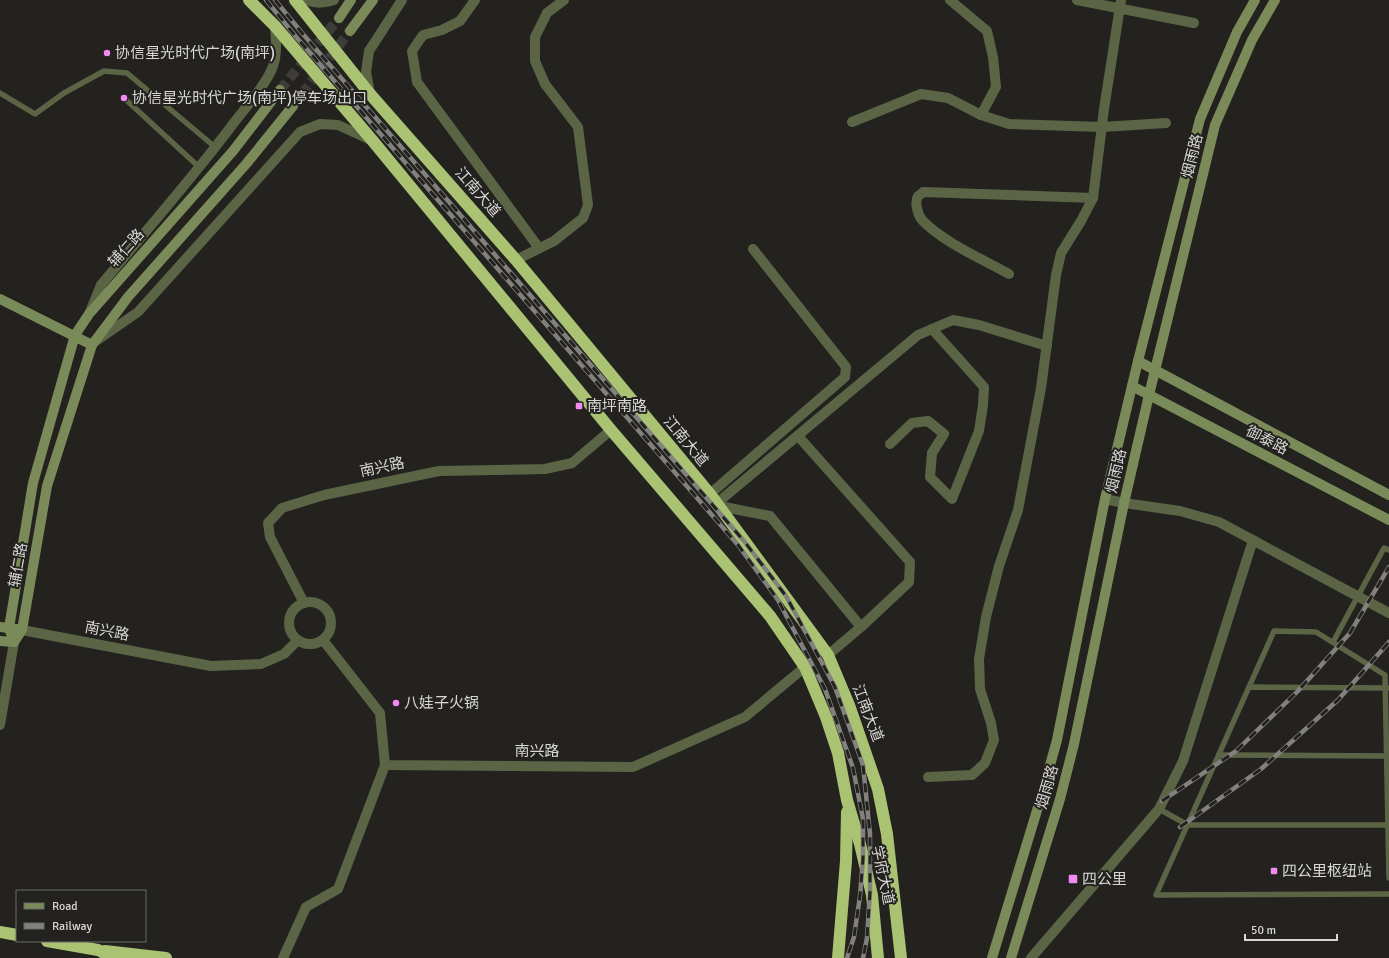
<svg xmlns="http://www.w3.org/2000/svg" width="1389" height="958" font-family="Signika,'Noto Sans SC',sans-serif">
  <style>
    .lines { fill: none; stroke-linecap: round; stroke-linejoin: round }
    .secondary-tunnel { stroke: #3e3d3a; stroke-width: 10; stroke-dasharray: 10 5; stroke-linecap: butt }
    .lane { stroke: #5b6546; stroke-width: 5.5 }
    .street { stroke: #5b6546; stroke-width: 10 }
    .secondary { stroke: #7a8b59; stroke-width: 10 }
    .highway { stroke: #a9c373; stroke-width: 12 }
    .rail-casing { stroke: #82817e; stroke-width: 4.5 }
    .rail { stroke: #23221f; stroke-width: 3; stroke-dasharray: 9; stroke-linecap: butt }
    .poi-dot { fill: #f28af3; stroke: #23221f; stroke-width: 1.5 }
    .labels { text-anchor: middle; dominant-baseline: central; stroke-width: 4; stroke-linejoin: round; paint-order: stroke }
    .poi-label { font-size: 15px; fill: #d8d7d5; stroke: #23221f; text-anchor: start }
    .street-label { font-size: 15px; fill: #d8d7d5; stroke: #23221f }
  </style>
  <rect width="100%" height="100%" fill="#23221f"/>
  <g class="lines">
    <g class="secondary-tunnel">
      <path d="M280,90L339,18"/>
      <path d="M293,106L350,31"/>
    </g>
    <g class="lane">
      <path d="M0,93L35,114L64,93L104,71L127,73L215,147"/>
      <path d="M124,98L199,167"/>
      <path d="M1333,642L1384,548L1389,550"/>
      <path d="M1249,687L1274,631L1316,632L1385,675L1389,878"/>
      <path d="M1389,688L1249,687L1156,895L1389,894"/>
      <path d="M1219,755L1387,756"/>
      <path d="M1159,809L1188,825H1388"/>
    </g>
    <g class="street">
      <path d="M307,0C317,4 324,3 334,0"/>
      <path d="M475,0L460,21L442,30L423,35L412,51L417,82L539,248"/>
      <path d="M950,0L987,31L993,57L996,87L981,115"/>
      <path d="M1077,0L1194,23"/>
      <path d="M370,94L366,72L369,51L402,0"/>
      <path d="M852,122L921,94L948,98L981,115L1009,124L1102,127L1166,123"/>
      <path d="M516,260L554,241L583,218L588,205L578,127L545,84L535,61V37L547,13L564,0"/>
      <path d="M1009,274C982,259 943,242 922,220C918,215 914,202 918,196C920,195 922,194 923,192L1093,198"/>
      <path d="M90,312L101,285C144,233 189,182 230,128C243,110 261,92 271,71C278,57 276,41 275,26"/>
      <path d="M96,341L138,312L300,132L320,124L338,125L371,140"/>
      <path d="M798,436L910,562L909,582L861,627L828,655"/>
      <path d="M890,444L912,423L928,421L944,434L932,453L930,477L952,499L979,431L983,405L984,387L932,329"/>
      <path d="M710,494L845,377L846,367L753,249"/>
      <path d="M1105,499L1124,503L1180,511L1219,522L1389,613"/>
      <path d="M717,503L918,335L953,320L979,325L1047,346"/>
      <path d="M719,506L770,516L861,627"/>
      <circle cx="310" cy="623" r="21"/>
      <path d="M304,603L270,537L268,523L282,508L324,495L439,471L545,469L572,463L611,430"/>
      <path d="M22,630L211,666L261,664L284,654L297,641"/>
      <path d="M323,640L380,713L385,765L633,767L745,717L805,667"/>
      <path d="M0,725L14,642"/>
      <path d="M928,777L972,775L985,763L994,740L991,723L980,689L979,659L986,617L999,566L1018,510L1041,388L1056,275L1061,253L1081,221L1093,198L1104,109L1121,0"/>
      <path d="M283,958L306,907L338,889L385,765"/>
      <path d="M1031,958L1159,809L1183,761L1253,540"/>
    </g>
    <g class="secondary">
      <path d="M339,18L351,0"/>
      <path d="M350,31L373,0"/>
      <path d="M0,299L92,345"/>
      <path d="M1138,361L1389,495"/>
      <path d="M1132,386L1389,520"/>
      <path d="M0,627L16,629"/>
      <path d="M0,641L14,642"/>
      <path d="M14,642L9,628L33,483L75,335L89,314L233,151L280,90"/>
      <path d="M14,642L22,630L47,486L92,345L128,297L247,163L293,106"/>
      <path d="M992,958L1042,794L1057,740L1105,499L1138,361L1200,119L1237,32L1255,0"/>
      <path d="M1011,958L1060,799L1074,744L1124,503L1149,395L1215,125L1252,40L1275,0"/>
    </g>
    <g class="highway">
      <path d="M249,0L275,26L372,140L611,430L770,616L805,667L826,717L838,753L847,800L860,844L872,895L878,958"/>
      <path d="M295,0L370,94L516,260L710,494L828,655L849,705L878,789L887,834L901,958"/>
      <path d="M0,932L17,935"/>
      <path d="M47,941L98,950L114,958"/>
      <path d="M105,951L166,958"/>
      <path d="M838,958L846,861L847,812"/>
    </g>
    <g class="rail-casing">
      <g id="rail">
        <path d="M266,0L297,38L738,545L778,600L825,689L853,768L863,819V859L860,896L854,937L847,958"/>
        <path d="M275,0L302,33L744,541L786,596L835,687L863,765L870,834V892L867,938L863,958"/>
        <path d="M1162,801L1236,751L1298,691L1350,633L1389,567"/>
        <path d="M1180,827L1261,769L1338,700L1389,642"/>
      </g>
    </g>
    <use href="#rail" class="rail"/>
  </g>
  <g class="poi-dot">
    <circle cx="107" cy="53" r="4"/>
    <circle cx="124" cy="98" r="4"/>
    <rect x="575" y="402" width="8" height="8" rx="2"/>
    <circle cx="396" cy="703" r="4"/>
    <rect x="1270" y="867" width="8" height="8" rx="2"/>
    <rect x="1068" y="874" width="10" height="10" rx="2"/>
  </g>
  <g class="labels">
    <g class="poi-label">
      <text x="115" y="53">协信星光时代广场(南坪)</text>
      <text x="132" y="98">协信星光时代广场(南坪)停车场出口</text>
      <text x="587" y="406">南坪南路</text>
      <text x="404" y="703">八娃子火锅</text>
      <text x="1282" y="871">四公里枢纽站</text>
      <text x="1082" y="879">四公里</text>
    </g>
    <g class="street-label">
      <text transform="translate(1192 156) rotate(-76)">烟雨路</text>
      <text transform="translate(478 192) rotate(49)">江南大道</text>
      <text transform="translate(126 248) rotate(-48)">辅仁路</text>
      <text transform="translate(1267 440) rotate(27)">御泰路</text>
      <text transform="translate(686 441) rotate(50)">江南大道</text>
      <text transform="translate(382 467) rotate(-12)">南兴路</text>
      <text transform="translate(1116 471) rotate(-77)">烟雨路</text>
      <text transform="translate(18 565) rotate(-80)">辅仁路</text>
      <text transform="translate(107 631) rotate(11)">南兴路</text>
      <text transform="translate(868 713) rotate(69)">江南大道</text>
      <text x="537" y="751">南兴路</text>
      <text transform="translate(1047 787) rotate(-74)">烟雨路</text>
      <text transform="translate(883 875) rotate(78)">学府大道</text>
    </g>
  </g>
  <rect x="16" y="890" width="130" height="52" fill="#23221f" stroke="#6b6a68"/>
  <rect x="24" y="903" width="20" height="6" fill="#7a8b59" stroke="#6b6a68"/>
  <text x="52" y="910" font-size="12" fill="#d8d7d5">Road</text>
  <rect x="24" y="923" width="20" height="6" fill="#82817e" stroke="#6b6a68"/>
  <text x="52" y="930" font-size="12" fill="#d8d7d5">Railway</text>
  <path d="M1245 934v6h92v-6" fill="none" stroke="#d8d7d5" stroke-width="2"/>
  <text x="1251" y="934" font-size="12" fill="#d8d7d5" stroke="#23221f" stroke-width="3" paint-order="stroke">50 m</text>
</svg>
